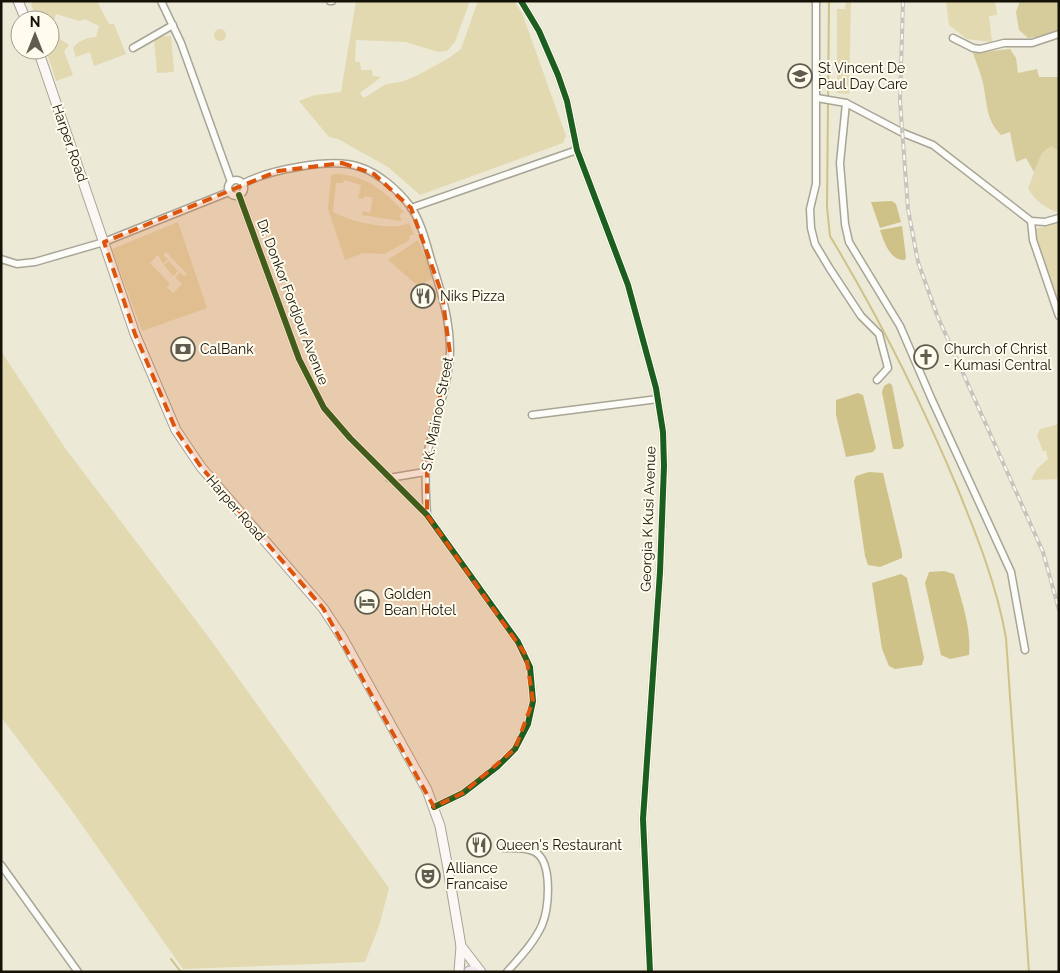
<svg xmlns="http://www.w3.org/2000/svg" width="1060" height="973" font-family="Raleway,sans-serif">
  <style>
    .green { fill: #e2d9b1; fill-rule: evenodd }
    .forest { fill: #d6cb9a }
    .water { fill: #cfc289 }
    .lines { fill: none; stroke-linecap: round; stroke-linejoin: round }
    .stream { stroke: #cfc289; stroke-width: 2 }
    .street-casing { stroke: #a8a597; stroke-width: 9 }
    .secondary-casing { stroke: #a8a597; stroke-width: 11 }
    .highway-casing { stroke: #c1b6b4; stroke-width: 14 }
    .street { stroke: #fcfcf9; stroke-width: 6 }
    .secondary { stroke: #faf7f5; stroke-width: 9 }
    .highway { stroke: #f4ebf0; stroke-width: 11 }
    .rail-casing { stroke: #c6c4bf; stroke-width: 4 }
    .rail { stroke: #fffcee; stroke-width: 2; stroke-dasharray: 5.5; stroke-linecap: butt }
    .cycleway-casing { stroke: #fffcee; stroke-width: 9 }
    .cycleway { stroke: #1b5e20; stroke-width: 6 }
    .marked { fill: #dd550c; fill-opacity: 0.2; stroke: #dd550c; stroke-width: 4; stroke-dasharray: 10 6; stroke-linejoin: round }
    .labels { text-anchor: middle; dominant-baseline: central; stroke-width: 4; stroke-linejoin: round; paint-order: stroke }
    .poi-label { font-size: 14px; fill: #141106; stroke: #fffcee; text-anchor: start }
    .street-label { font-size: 14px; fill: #141106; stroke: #fffcee }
  </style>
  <rect width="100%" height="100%" fill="#ece9d6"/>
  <g class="green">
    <path d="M34,1H97L109,24H114L126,54L94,66L90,52L76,57L73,48C78,41 88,37 96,37L99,26L85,19L79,21L56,14L52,28L59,32L60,39L69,45L64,51L73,75L56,81L46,50H50V20H37L31,4Z"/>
    <path d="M356,1H470L455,42L447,51L438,52L406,42L356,40L355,62H360L361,70H372L373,76L381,77L360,93L364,98L386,84L401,82L416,76L449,58L461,49L478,1H514L522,13L566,136L563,143L420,195L388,167L338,139L329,137L299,101L315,95L341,92Z"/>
    <path d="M846,1H851L849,94L837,93V9H845Z"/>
    <path d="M946,1H995L997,15L989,16L992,42L967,39L949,25Z"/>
    <circle cx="220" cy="35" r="6"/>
    <path d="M171,36L174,72L157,73L154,37Z"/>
    <path d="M1051,146L1059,151V213C1045,208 1035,201 1028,188L1042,153Z"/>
    <path d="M336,174C366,175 384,191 404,212L399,215L402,220L400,221L362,215L363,211L370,213L373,198L365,196L363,199L358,198L361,185L344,180L343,183H336L333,212C349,221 392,232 409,223L414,234L409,236L410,240L384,254L363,253L345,260L328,209L331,175Z"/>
    <path d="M178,222L207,308L142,331L112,249ZM166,252L187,274L184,276L180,272L175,277L182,284L173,293L167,287L170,284L150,263L158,255L163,264L168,259L163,255Z"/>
    <path d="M1059,223V309L1034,229Z"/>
    <path d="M418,240L434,278L418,286L388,260Z"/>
    <path d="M169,261L178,271L173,276L164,265Z"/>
    <path d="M1,351L65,448L207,635L389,888L379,926L365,962L183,969L70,808L1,717Z"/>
    <path d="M1059,424V479L1031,480L1036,470L1048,459L1046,451H1043L1037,436L1040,429Z"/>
  </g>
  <g class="forest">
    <path d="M1020,1H1059V29L1046,36L1028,38L1019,30L1016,12Z"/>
    <path d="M1010,49L1016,58L1018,73L1037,69L1039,77H1059V151L1051,146L1042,153L1034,172L1026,158L1016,162L1010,132L1001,135C987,121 987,106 984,88C982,76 977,65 973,53Z"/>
  </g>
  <g class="water">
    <path d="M892,201L896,204L901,222L880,228L871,202Z"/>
    <path d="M902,226L906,257L905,260C890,261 884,242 880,230Z"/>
    <path d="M889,383L892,385L904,446L900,449H893L882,392L884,386Z"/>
    <path d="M858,393L863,395L876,448L873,452L846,457L836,415V400Z"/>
    <path d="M869,472L883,473L902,553V558L880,567L868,565L865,556L854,481L856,476Z"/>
    <path d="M944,571L954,574C961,599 972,629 969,655L950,659L941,655L925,583L929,572Z"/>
    <path d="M901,574L907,578L924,658L922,665L895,669L889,666L882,649L872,583Z"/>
  </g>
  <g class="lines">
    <g class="stream">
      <path d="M829,1L827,207L830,236C878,316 921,401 957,487C977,536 997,586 1006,638L1029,972"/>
      <path d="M171,959L181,972"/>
    </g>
    <g class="street-casing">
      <g id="street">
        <path d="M161,1L181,43L231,182"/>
        <path d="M330,1H332"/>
        <path d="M521,1L539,31L558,75L567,101L577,150L628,285L656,388L663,432L664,466L660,572L643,819L650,972"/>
        <path d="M816,1V184L810,209L811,228L815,244L830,269L861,316L879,334L888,368L877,380"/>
        <path d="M953,38L973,48L980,49L1004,43H1032L1059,34"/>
        <path d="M133,48L173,25"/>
        <path d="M817,98L846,103L903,133L933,145L1031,221L1045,222L1059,218"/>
        <path d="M846,103L840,163L845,224L849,242L900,326L932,400L1011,572L1025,650"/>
        <circle cx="236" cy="188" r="8"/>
        <path d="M242,184C268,170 332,157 360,167C379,173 399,191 410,206C422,222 427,247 433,266C442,294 450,321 450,351C449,386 434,421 427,455C424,474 426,495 427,515"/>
        <path d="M239,195L299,359L324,408L350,438L427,515L518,642L530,667L533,701L528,724L515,749L498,766L463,793L434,807"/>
        <path d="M411,208L577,150"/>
        <path d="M1031,221L1033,240L1059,316"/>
        <path d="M1,259L17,264L35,262L104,242L229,192"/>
        <path d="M532,415L658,399"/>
        <path d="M389,478L425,472"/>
        <path d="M504,848C514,848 526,847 535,852C553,862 549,908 542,925C534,943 520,957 507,972"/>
        <path d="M1,865L78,972"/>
      </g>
    </g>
    <g class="secondary-casing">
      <g id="secondary">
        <path d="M18,1L26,20"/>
        <path d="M38,50L135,334L176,430L201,467L323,608L342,637L427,790L440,826L447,863L461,946L459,972"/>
        <path d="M461,946L481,972"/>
      </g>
    </g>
    <g class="highway-casing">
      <path id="highway" d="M470,972H473"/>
    </g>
    <use href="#street" class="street"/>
    <use href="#secondary" class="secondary"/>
    <use href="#highway" class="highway"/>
    <g class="rail-casing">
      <path id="rail" d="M903,1L900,101L908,209L918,262L937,315L1043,552L1059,610"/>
    </g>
    <use href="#rail" class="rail"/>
    <g class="cycleway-casing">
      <g id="cycleway">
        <path d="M521,1L539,31L558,75L567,101L577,150L628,285L656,388L663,432L664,466L660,572L643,819L650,972"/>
        <path d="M239,195L299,359L324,408L350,438L427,515L518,642L530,667L533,701L528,724L515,749L498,766L463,793L434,807"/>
      </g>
    </g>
    <use href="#cycleway" class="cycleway"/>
  </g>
  <path class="marked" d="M342,163L374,174L411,208L442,294L450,353L427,456V515L526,655L533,701L515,749L463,793L434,807L323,608L201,467L176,430L135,334L104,242L278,171Z"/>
  <defs>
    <g id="school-ring" transform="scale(1.25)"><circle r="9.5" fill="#fffcee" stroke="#605d4f" stroke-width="1.5"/><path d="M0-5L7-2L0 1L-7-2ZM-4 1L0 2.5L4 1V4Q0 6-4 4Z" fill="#605d4f"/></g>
    <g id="restaurant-ring" transform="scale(1.25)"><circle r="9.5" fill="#fffcee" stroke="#605d4f" stroke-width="1.5"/><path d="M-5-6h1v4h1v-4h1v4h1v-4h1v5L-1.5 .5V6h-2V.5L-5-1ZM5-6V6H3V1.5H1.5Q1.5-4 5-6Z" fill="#605d4f"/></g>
    <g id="bank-ring" transform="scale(1.25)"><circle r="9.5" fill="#fffcee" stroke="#605d4f" stroke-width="1.5"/><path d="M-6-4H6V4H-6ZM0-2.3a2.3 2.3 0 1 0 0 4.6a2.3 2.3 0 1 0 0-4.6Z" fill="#605d4f"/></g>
    <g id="church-ring" transform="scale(1.25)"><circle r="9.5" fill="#fffcee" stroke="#605d4f" stroke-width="1.5"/><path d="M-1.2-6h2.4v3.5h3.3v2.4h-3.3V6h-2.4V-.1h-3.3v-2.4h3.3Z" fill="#605d4f"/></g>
    <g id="hotel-ring" transform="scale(1.25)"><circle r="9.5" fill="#fffcee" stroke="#605d4f" stroke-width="1.5"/><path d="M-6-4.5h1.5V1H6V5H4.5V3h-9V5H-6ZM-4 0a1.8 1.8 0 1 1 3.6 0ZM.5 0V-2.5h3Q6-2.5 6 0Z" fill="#605d4f"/></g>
    <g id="theatre-ring" transform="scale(1.25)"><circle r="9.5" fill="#fffcee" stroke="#605d4f" stroke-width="1.5"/><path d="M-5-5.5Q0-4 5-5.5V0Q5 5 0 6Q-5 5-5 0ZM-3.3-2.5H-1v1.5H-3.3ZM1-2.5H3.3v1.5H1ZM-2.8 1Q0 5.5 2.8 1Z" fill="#605d4f"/></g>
  </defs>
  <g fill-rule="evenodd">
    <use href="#school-ring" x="800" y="76"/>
    <use href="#restaurant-ring" x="423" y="296"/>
    <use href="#bank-ring" x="183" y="349"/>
    <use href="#church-ring" x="926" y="357"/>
    <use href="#hotel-ring" x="367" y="602"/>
    <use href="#restaurant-ring" x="479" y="845"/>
    <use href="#theatre-ring" x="428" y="876"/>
  </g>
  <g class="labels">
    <g class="poi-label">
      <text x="818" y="68">St Vincent De<tspan x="818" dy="16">Paul Day Care</tspan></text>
      <text x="440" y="296">Niks Pizza</text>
      <text x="200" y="349">CalBank</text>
      <text x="944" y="349">Church of Christ<tspan x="944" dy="16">- Kumasi Central</tspan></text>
      <text x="384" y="594">Golden<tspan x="384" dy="16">Bean Hotel</tspan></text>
      <text x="496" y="845">Queen's Restaurant</text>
      <text x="446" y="868">Alliance<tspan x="446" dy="16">Francaise</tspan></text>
    </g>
    <g class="street-label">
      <text transform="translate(70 143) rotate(71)">Harper Road</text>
      <text transform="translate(293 302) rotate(69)">Dr. Donkor Fordjour Avenue</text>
      <text transform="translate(437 414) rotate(-79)">S.K. Mainoo Street</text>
      <text transform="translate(236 508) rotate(49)">Harper Road</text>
      <text transform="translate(648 519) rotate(-88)">Georgia K Kusi Avenue</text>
    </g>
  </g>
  <rect width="1060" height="973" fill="none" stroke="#141106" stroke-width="5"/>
  <g transform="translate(35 35)"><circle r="24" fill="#fffcee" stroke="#a19e91"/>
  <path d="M0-4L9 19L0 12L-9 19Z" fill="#605d4f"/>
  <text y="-8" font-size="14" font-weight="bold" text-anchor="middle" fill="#141106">N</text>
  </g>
</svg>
